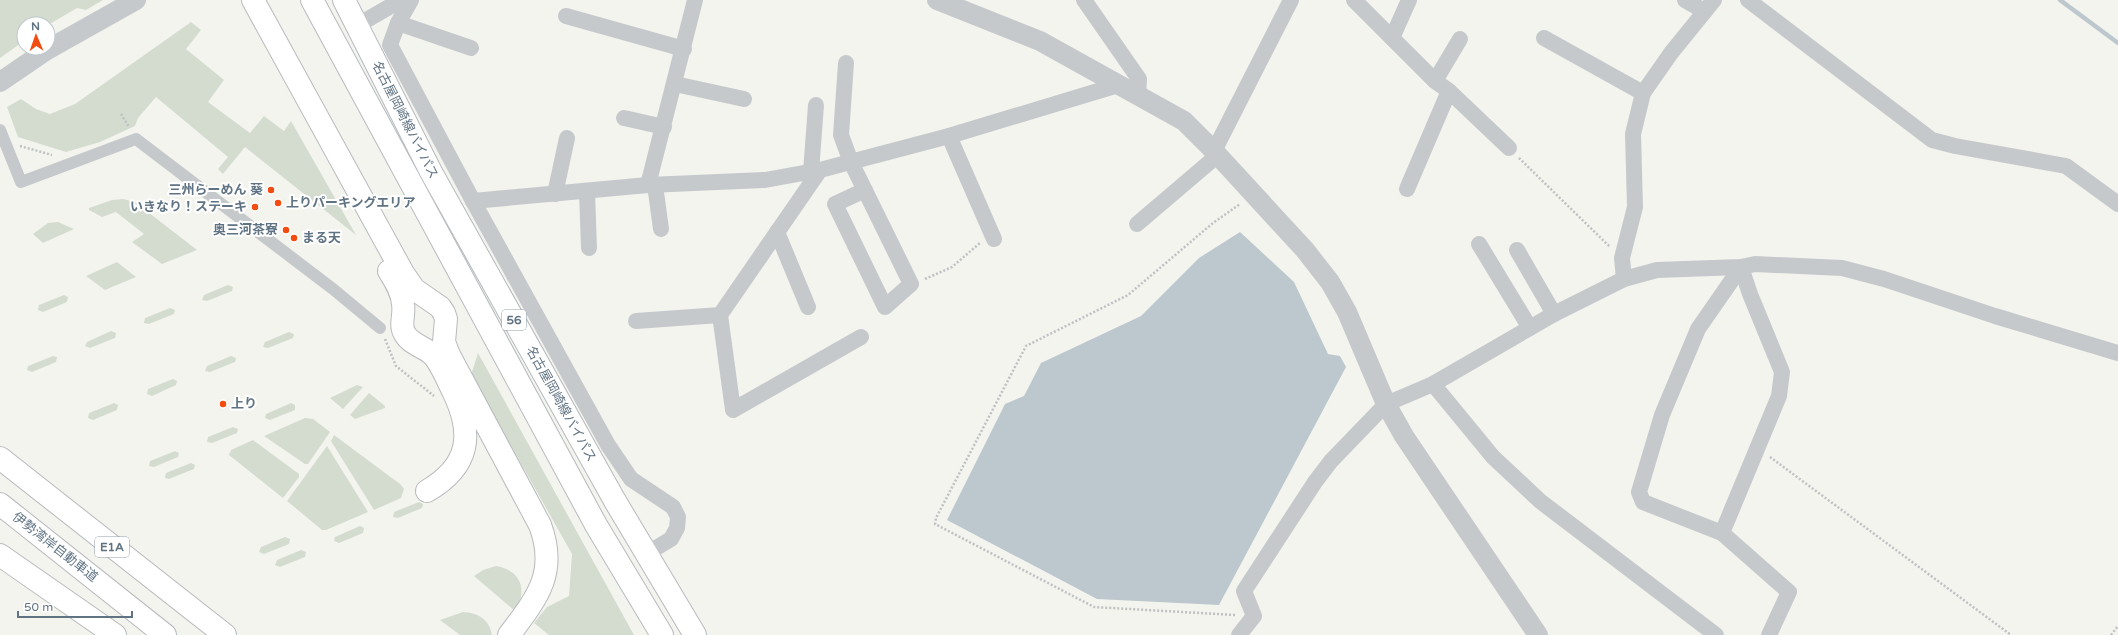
<svg xmlns="http://www.w3.org/2000/svg" width="2118" height="635" font-family="'Varela Round','Noto Sans JP',sans-serif">
  <style>
    .green { fill: #d4dcd0 }
    .water { fill: #bcc8cd }
    .lines { fill: none; stroke-linecap: round; stroke-linejoin: round }
    .stream { stroke: #bcc8cd; stroke-width: 4.5 }
    .primary-casing { stroke: #b6babe; stroke-width: 24 }
    .motorway-casing { stroke: #b7babd; stroke-width: 24 }
    .path { stroke: #bec0c2; stroke-width: 2.5; stroke-dasharray: 2 2; stroke-linecap: butt }
    .pedestrian { stroke: #c6c9cc; stroke-width: 12 }
    .minor { stroke: #c6c9cc; stroke-width: 16 }
    .tertiary { stroke: #c6c9cc; stroke-width: 20 }
    .primary { stroke: #fff; stroke-width: 22 }
    .motorway { stroke: #fff; stroke-width: 22 }
    .poi-dot { fill: #f34b10; stroke: #fff; stroke-width: 1.5 }
    .labels { text-anchor: middle; dominant-baseline: central; stroke-width: 4; stroke-linejoin: round; paint-order: stroke }
    .shield { fill: #fff; stroke: #909da8; stroke-width: 1 }
    .shield-label { font-size: 12px; font-weight: bold; fill: #607383 }
    .street-label { font-size: 13px; fill: #607383; stroke: #fff }
    .poi-label { font-size: 13px; font-weight: bold; fill: #607383; stroke: #fff; text-anchor: end }
  </style>
  <rect width="100%" height="100%" fill="#f4f4ef"/>
  <g class="green">
    <path d="M0,0H103L86,10L77,8L48,25L24,24V41L0,58Z"/>
    <path d="M191,22L201,30L186,49L224,80L208,102L250,133L264,116L284,131L291,121L356,235L245,147L223,174L218,169L228,157L156,97L138,118L135,126L100,142L66,152L18,137L7,107L21,99L36,109L50,114L75,104Z"/>
    <path d="M123,199L135,202L197,250L162,264L132,242L144,234L116,212L102,217L89,210V208L112,200Z"/>
    <path d="M58,222L74,229L43,243L33,234L48,223Z"/>
    <path d="M117,262L136,277L105,290L86,276Z"/>
    <path d="M228,285L233,287L232,291L207,301L202,300L204,295Z"/>
    <path d="M64,295L68,297L67,302L43,312L38,310L39,305Z"/>
    <path d="M170,308L175,310L174,314L149,324L144,323L145,318Z"/>
    <path d="M111,331L116,333L115,338L90,348L85,346L87,342Z"/>
    <path d="M289,332L294,334L293,338L268,348L263,347L265,342Z"/>
    <path d="M478,353L634,635H549L534,623L547,607L569,596L572,554L471,375Z"/>
    <path d="M53,356L57,357L56,362L32,372L27,370L28,366Z"/>
    <path d="M231,356L236,358L235,362L210,372L205,371L207,366Z"/>
    <path d="M173,379L177,381L176,385L152,396L147,394L148,389Z"/>
    <path d="M357,385L363,387L343,409L330,398Z"/>
    <path d="M369,393L385,406V408L355,419L350,415Z"/>
    <path d="M114,403L118,405L117,410L93,420L88,418L89,413Z"/>
    <path d="M291,403L295,405V410L270,420L265,418L266,414Z"/>
    <path d="M305,418L313,419L330,432L308,464H305L264,436Z"/>
    <path d="M233,427L238,429L237,433L212,443L207,442L208,437Z"/>
    <path d="M334,435L400,484L404,489L401,498L374,510L331,441Z"/>
    <path d="M253,440L299,474V477L283,498L229,455L231,450Z"/>
    <path d="M327,446L368,512L326,530H322L287,501Z"/>
    <path d="M175,451L179,453L178,457L154,467L149,466L150,461Z"/>
    <path d="M191,463L195,465L194,469L169,479L165,478L166,473Z"/>
    <path d="M419,502L423,504L422,508L398,518L393,517L394,512Z"/>
    <path d="M360,526L364,528L363,533L339,543L334,541L335,537Z"/>
    <path d="M285,537L290,539L289,544L264,554L259,552L261,547Z"/>
    <path d="M301,550L306,552L305,557L280,567L275,565L277,560Z"/>
    <path d="M496,566C521,570 528,591 515,611L474,576L483,570Z"/>
    <path d="M463,612C478,613 489,619 492,635H460L440,620Z"/>
  </g>
  <path class="water" d="M1240,232L1294,282L1328,354L1340,356L1346,367L1219,605L1097,599L947,520L1005,404L1024,396L1041,363L1141,316L1199,258Z"/>
  <g class="lines">
    <path class="stream" d="M2060,0L2118,43"/>
    <g class="primary-casing">
      <g id="primary">
        <path d="M312,0L596,525L662,635"/>
        <path d="M344,0L431,172L615,501L695,635"/>
      </g>
    </g>
    <g class="motorway-casing">
      <g id="motorway">
        <path d="M253,0L403,273L414,289L440,307L444,313L446,319L444,342L449,355L540,525C558,573 537,598 509,635"/>
        <path d="M389,271C396,282 402,292 403,304C405,315 399,325 405,334C411,345 426,347 434,356C442,366 447,379 453,391C474,434 470,466 427,491"/>
        <path d="M0,458L225,635"/>
        <path d="M0,504L165,635"/>
        <path d="M0,555L115,635"/>
      </g>
    </g>
    <g class="path">
      <path d="M121,114L129,127"/>
      <path d="M20,146L52,155"/>
      <path d="M1519,158L1610,247"/>
      <path d="M925,279L952,267L980,243"/>
      <path d="M385,339L396,366L434,396"/>
      <path d="M1770,457L2011,635"/>
      <path d="M1235,615L1094,607L935,524L936,518L1026,346L1128,295L1213,223L1240,204"/>
      <path d="M2111,635L2118,626"/>
    </g>
    <path class="pedestrian" d="M0,130L21,182L136,139L333,289L380,328"/>
    <g class="minor">
      <path d="M411,0L398,23L390,45L473,201L608,445L631,479L673,507L678,517L677,528L671,539L646,554"/>
      <path d="M1084,0L1139,79L1138,95"/>
      <path d="M1354,0L1435,81L1449,91L1509,148"/>
      <path d="M1685,0L1704,11"/>
      <path d="M1748,0L1932,140L1955,146L2066,166L2118,204"/>
      <path d="M566,16L684,49"/>
      <path d="M398,23L471,48"/>
      <path d="M358,25L401,0"/>
      <path d="M1392,38L1409,0"/>
      <path d="M1544,38L1643,93"/>
      <path d="M846,63L841,135L851,162L911,284L885,307L835,204L865,190"/>
      <path d="M1435,81L1460,39"/>
      <path d="M675,84L744,99"/>
      <path d="M624,118L664,127"/>
      <path d="M949,136L994,239"/>
      <path d="M1214,151L1291,0"/>
      <path d="M820,170L720,315L733,410L861,337"/>
      <path d="M811,172L816,105"/>
      <path d="M648,185L695,0"/>
      <path d="M655,185L661,229"/>
      <path d="M1407,189L1449,91"/>
      <path d="M587,192L589,248"/>
      <path d="M555,194L567,138"/>
      <path d="M473,201L648,185L765,180L820,170L949,136L1118,85"/>
      <path d="M1137,224L1218,155"/>
      <path d="M777,232L808,307"/>
      <path d="M1479,244L1530,328"/>
      <path d="M1517,250L1554,314"/>
      <path d="M1741,267L1750,294L1782,372L1779,396L1722,533L1789,592L1769,635"/>
      <path d="M1624,279L1622,258L1635,207L1633,134L1643,93L1671,53L1714,0"/>
      <path d="M636,321L720,315"/>
      <path d="M1433,384L1493,457L1540,501L1716,635"/>
      <path d="M1722,533L1643,502L1639,492L1662,415L1698,329L1741,267"/>
      <path d="M1239,635L1254,616L1244,591L1315,482L1331,461L1386,404L1433,384L1554,314L1624,279L1657,270L1741,267L1755,264L1842,268L1884,279L1995,316L2118,353"/>
    </g>
    <g class="tertiary">
      <path d="M937,0L1040,41L1184,121L1214,151L1305,250L1330,282L1347,312L1386,404L1404,436L1538,635"/>
      <path d="M0,82L47,50L136,0"/>
    </g>
    <use href="#primary" class="primary"/>
    <use href="#motorway" class="motorway"/>
  </g>
  <g class="poi-dot">
    <circle cx="271" cy="190" r="4"/>
    <circle cx="278" cy="203" r="4"/>
    <circle cx="255" cy="207" r="4"/>
    <circle cx="286" cy="230" r="4"/>
    <circle cx="294" cy="238" r="4"/>
    <circle cx="223" cy="404" r="4"/>
  </g>
  <g class="labels">
    <g class="shield">
      <rect x="502" y="310" width="24" height="20" rx="3"/>
      <rect x="95" y="537" width="34" height="20" rx="3"/>
    </g>
    <g class="shield-label">
      <text x="514" y="320">56</text>
      <text x="112" y="547">E1A</text>
    </g>
    <g class="street-label">
      <text transform="translate(405 120) rotate(63)">名古屋岡崎線バイパス</text>
      <text transform="translate(561 404) rotate(61)">名古屋岡崎線バイパス</text>
      <text transform="translate(55 547) rotate(38)">伊勢湾岸自動車道</text>
    </g>
    <g class="poi-label">
      <text x="263" y="190">三州らーめん 葵</text>
      <text x="286" y="203" text-anchor="start">上りパーキングエリア</text>
      <text x="247" y="207">いきなり！ステーキ</text>
      <text x="278" y="230">奥三河茶寮</text>
      <text x="302" y="238" text-anchor="start">まる天</text>
      <text x="231" y="404" text-anchor="start">上り</text>
    </g>
  </g>
  <g transform="translate(36 36) rotate(358)"><circle r="19" fill="#ffffff" stroke="#bfc7cd"/>
  <path d="M0-3L7 15L0 10L-7 15Z" fill="#f34b10"/>
  <text y="-6" font-size="11" font-weight="bold" text-anchor="middle" fill="#607383">N</text>
  </g>
  <path d="M18 611v6h114v-6" fill="none" stroke="#607383" stroke-width="2"/>
  <text x="24" y="611" font-size="12" fill="#607383" stroke="#ffffff" stroke-width="3" paint-order="stroke">50 m</text>
</svg>
